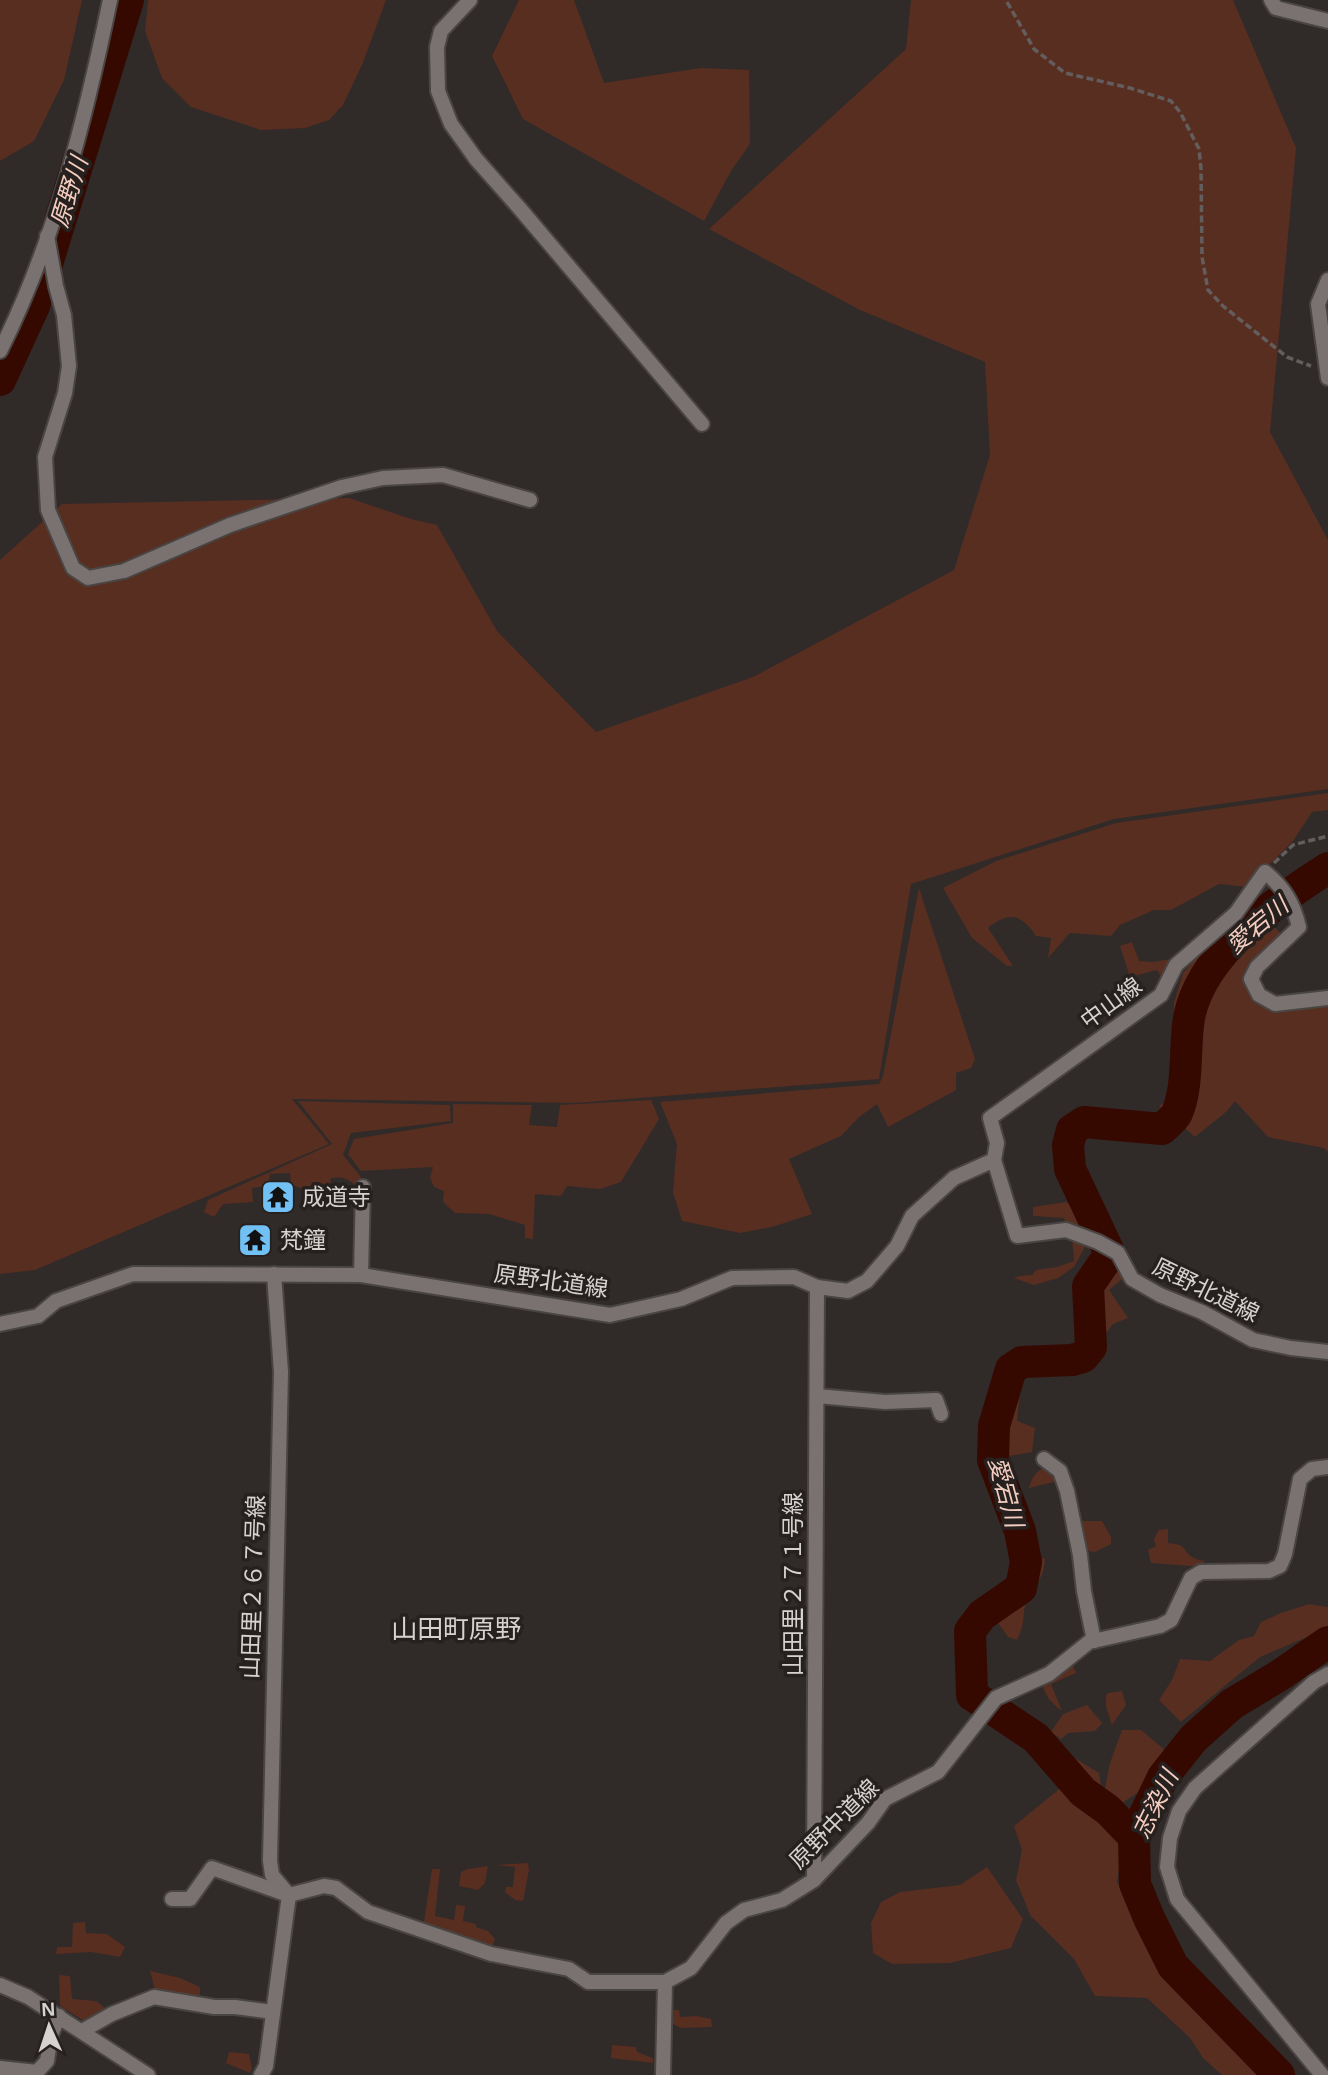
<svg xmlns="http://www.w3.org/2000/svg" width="1328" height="2075" font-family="Arial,'Noto Sans JP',sans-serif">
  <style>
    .green { fill: #582e21 }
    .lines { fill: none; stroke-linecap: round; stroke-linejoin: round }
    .river { stroke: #360900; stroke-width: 32 }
    .minor-casing { stroke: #494543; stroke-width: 18 }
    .tertiary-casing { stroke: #494543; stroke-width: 18 }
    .path { stroke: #635e5d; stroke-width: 3.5; stroke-dasharray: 7 3.5; stroke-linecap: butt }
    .minor { stroke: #797270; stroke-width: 14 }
    .tertiary { stroke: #797270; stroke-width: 14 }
    .labels { text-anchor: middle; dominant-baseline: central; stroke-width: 7; stroke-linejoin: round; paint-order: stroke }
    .street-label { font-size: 23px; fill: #d6d2d1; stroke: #26211f }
    .poi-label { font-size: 23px; fill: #d6d2d1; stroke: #26211f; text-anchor: start }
    .water-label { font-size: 24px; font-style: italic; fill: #f4ccbf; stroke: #26211f }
    .quarter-label { font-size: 26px; fill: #d6d2d1; stroke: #26211f }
  </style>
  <rect width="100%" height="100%" fill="#302a29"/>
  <g class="green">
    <path d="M0,0H82L64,80L34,141L0,161Z"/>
    <path d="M148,0H386L362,65L343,105L329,120L305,128L261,130L191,107L162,78L145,31Z"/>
    <path d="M519,0H574L604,83L701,68L749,70L750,144L731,171L704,221L523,119L492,56Z"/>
    <path d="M911,0H1233L1296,148L1270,432L1328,540V789L1114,819L911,884L879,1079L576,1103L292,1099L329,1144L35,1270L0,1274V560L62,504L349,498L411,519L437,525L497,631L596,732L753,677L954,570L990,455L985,362L860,310L709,229L906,49Z"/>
    <path d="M1328,793V810L1312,812L1293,841L1247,887L1219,884L1171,910H1154L1120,925L1111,936L1070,933L1048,958L1051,938L1036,936C1021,914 1009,911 988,928L1013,966H1007L972,938L943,888L996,861L1116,823Z"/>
    <path d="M919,888L975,1059L971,1068L956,1073V1090L888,1127L877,1104L858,1118L841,1136L789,1159L812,1214L772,1227L740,1233L682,1221L673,1192L677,1144L660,1102L879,1084L883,1076Z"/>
    <path d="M1249,900L1283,936L1255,965L1258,1000L1328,1002V1152L1324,1148L1268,1137L1235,1101L1226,1112L1195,1137L1159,1106L1170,1099L1175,1050L1174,1003L1183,973L1196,958L1219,939Z"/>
    <path d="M1132,942L1139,961L1152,962L1173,959L1166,978L1160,975L1157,970L1130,977L1120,946Z"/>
    <path d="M651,1100L659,1119L621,1182L600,1189L567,1186L561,1196L535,1194L533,1239L525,1238V1225L489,1214L455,1213L443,1202L444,1191L434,1187L430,1178L433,1167L361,1171L348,1154L354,1139L453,1123V1104L532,1105L529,1125L557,1127L560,1105Z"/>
    <path d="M298,1101L450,1105L451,1121L351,1133L343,1155L361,1177L359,1188C350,1180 344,1176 331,1178L330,1185H314L307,1191L291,1184L290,1173L270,1174L268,1186L252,1188L253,1202L223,1204L214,1217L204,1212L208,1200L332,1144Z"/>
    <path d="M1064,1156H1078L1113,1242L1101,1241L1067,1226L1064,1218L1033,1216V1207L1066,1202L1076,1209L1061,1173Z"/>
    <path d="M1072,1237L1086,1245L1074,1267L1058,1278L1034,1285L1014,1278L1019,1276L1032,1275L1036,1270L1057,1267L1074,1261Z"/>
    <path d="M1104,1254L1122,1264L1126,1276L1109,1290L1128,1318L1113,1324L1097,1345L1087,1340L1081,1287C1086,1281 1086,1273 1092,1267C1095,1262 1100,1258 1104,1254Z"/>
    <path d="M1021,1381L1017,1421L1035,1428L1032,1452L1003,1457L1004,1468C995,1464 995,1457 996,1449L1005,1446L1004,1432L995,1428L1003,1400L996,1396L1000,1386Z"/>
    <path d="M1047,1466L1058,1472V1481L1029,1488C1032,1476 1036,1471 1047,1466Z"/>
    <path d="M1079,1521H1102L1111,1537V1544L1095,1552L1084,1550Z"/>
    <path d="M1168,1529V1543C1190,1546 1179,1547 1192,1557C1196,1559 1200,1560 1204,1561V1567L1151,1563L1148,1550L1156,1546L1154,1539L1159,1530Z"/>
    <path d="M1045,1558C1045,1582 1029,1587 1025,1606C1022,1621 1025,1624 1017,1640L1008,1637L996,1620L1001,1608L1024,1591L1032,1560Z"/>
    <path d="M1309,1604L1328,1607V1628L1260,1657L1181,1722L1159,1700L1172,1680L1180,1659L1210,1661L1239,1640L1254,1636L1261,1622L1281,1613Z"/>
    <path d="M1069,1665L1073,1666L1076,1673L1051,1684L1062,1711C1051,1703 1045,1696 1042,1683Z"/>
    <path d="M1122,1691L1126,1705L1112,1725L1106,1707V1696L1108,1693Z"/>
    <path d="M1087,1705L1102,1723L1095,1731L1068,1733L1061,1739L1051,1732L1063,1714Z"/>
    <path d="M1122,1730H1141L1166,1751L1147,1787L1120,1804L1105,1788L1110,1763Z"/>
    <path d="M1037,1735L1099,1773L1103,1798C1078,1790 1054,1755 1037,1735Z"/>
    <path d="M1063,1786L1123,1840L1117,1882L1161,1969L1210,2019L1258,2075H1222L1203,2058L1190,2038L1147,1998L1095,1996L1074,1959L1030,1915L1016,1880L1022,1850L1014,1826Z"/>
    <path d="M528,1863L529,1870L523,1901L515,1900L505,1892L506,1887H513L515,1867L495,1865Z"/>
    <path d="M488,1866L485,1883L478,1890L459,1886L461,1872L468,1869Z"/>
    <path d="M987,1867L1023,1919L1011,1948L950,1963L892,1964L873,1953L871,1923L881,1902L900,1892L960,1885Z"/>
    <path d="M432,1869H440L435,1916L454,1920L456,1905L465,1906L463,1921L476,1924V1927L488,1931L495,1939L492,1947L427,1927L424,1922Z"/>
    <path d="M85,1922L86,1933L107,1934L125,1947L120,1957L91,1952L56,1954L57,1947H72L73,1923Z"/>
    <path d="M150,1971L180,1978L200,1987V2002L156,1994Z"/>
    <path d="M59,1975L70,1976L72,1999L96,2001L109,2011L89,2024L60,2006Z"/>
    <path d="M671,2010H679L680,2017L697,2016L711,2019L712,2027L681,2028L669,2022Z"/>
    <path d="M612,2045L636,2047L637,2052L653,2058V2063L611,2058Z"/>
    <path d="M229,2052L249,2054L252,2068L250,2073L226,2063Z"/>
  </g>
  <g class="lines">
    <g class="river">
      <path d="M0,380L34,306L128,0"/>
      <path d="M1134,1837L1108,1810L1083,1792L1036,1738L972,1695L970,1631L982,1615L1021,1588L1026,1562L1020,1531L993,1460L994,1426L1011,1369L1022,1362L1072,1360L1083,1357L1091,1347L1088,1286L1110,1254L1070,1169L1068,1145L1072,1130L1084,1122L1162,1129C1167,1124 1174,1119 1177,1113C1189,1085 1184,1047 1189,1018C1201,953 1276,901 1328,868"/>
      <path d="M1279,2075L1173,1966L1149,1918L1135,1884L1134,1837L1163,1777L1193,1739L1232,1704L1277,1677L1328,1642"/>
    </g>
    <g class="minor-casing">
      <g id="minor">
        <path d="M470,0L441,31L437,47L438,91L451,124L476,159L521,210L702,424"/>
        <path d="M1271,0L1276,8L1328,21"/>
        <path d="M47,236L56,286L64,315L69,366L65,393L45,457L48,510L73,568L88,578L124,571L230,525L342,487L383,478L443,475L530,500"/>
        <path d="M1328,280L1318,304L1328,378"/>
        <path d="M0,351C55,241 85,120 110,0"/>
        <path d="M994,1160L997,1143L990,1118L1161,995L1176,965L1236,913L1265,872C1284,888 1293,902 1299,927L1257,967L1251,979L1259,995L1275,1004L1328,998"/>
        <path d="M274,1274L281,1372L270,1861L272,1875L289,1895"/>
        <path d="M361,1275L363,1187"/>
        <path d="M0,1324L38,1316L56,1301L133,1274L361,1275L610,1315L681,1299L732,1278L794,1277L817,1287L848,1291L867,1281L897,1246L912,1216L954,1178L994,1160L1017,1236L1066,1230L1098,1242L1118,1253L1132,1279L1160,1295L1202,1312L1253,1340L1291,1348L1328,1352"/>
        <path d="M817,1396L885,1402L936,1400L941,1414"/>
        <path d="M1044,1459L1060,1471L1067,1491L1080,1555L1084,1591L1094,1641"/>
        <path d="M814,1880L817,1287"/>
        <path d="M172,1899H190L212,1868L288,1895"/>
        <path d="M82,2031L112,2014L154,1997L214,2007H235L273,2012"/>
        <path d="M0,2068L37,2072L47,2061L51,2035L59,2016"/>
        <path d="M261,2075L266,2066L289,1895L324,1886L336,1888L368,1912L491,1954L569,1969L588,1982H665L691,1968L726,1923L744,1910L782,1900L814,1880L868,1823L885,1799L938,1772L996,1698L1049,1674L1089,1642L1160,1626L1171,1620L1191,1578L1201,1572L1269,1571L1280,1566L1285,1554L1300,1479L1312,1469L1328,1467"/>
        <path d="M663,2075L665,1982"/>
        <path d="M1322,2075L1177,1899L1167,1867L1170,1838L1179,1811L1195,1788L1314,1682L1328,1674"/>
      </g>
    </g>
    <g class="tertiary-casing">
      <path id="tertiary" d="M0,1985L28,1997L148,2075"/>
    </g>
    <g class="path">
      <path d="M1007,2L1034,49L1065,73L1130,88L1171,101L1180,112L1199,149L1201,169L1202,257L1208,290L1223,306L1287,357L1311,366"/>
      <path d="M1274,863L1293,845L1328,836"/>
    </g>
    <use href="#minor" class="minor"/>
    <use href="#tertiary" class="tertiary"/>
  </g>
  <defs>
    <g id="temple-square" transform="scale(1.75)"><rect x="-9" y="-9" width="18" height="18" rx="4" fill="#72c1f5" stroke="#26211f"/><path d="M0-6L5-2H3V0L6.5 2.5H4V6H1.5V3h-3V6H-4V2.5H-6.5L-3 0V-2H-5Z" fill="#111"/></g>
  </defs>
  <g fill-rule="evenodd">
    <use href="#temple-square" x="278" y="1197"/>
    <use href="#temple-square" x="255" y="1240"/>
  </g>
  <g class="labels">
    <g class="street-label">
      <text transform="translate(1111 1003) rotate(-36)">中山線</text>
      <text transform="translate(551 1281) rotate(8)">原野北道線</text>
      <text transform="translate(1206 1290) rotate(26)">原野北道線</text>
      <text transform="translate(793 1584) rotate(-90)">山田里２７１号線</text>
      <text transform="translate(253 1587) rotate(-88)">山田里２６７号線</text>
      <text transform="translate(834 1824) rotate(-45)">原野中道線</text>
    </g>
    <g class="poi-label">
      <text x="302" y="1197">成道寺</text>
      <text x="280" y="1240">梵鐘</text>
    </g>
    <g class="water-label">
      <text transform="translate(69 192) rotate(-73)">原野川</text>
      <text transform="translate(1257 925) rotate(-40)">愛宕川</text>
      <text transform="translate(1006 1492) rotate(75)">愛宕川</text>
      <text transform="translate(1155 1804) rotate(-64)">志染川</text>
    </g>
    <g class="quarter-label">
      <text x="456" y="1629">山田町原野</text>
    </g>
  </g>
  <g transform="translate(49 2026) rotate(357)" stroke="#26211f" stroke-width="5" paint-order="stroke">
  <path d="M0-5L12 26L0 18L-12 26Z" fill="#d6d2d1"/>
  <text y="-10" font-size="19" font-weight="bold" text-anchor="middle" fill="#d6d2d1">N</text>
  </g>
</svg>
